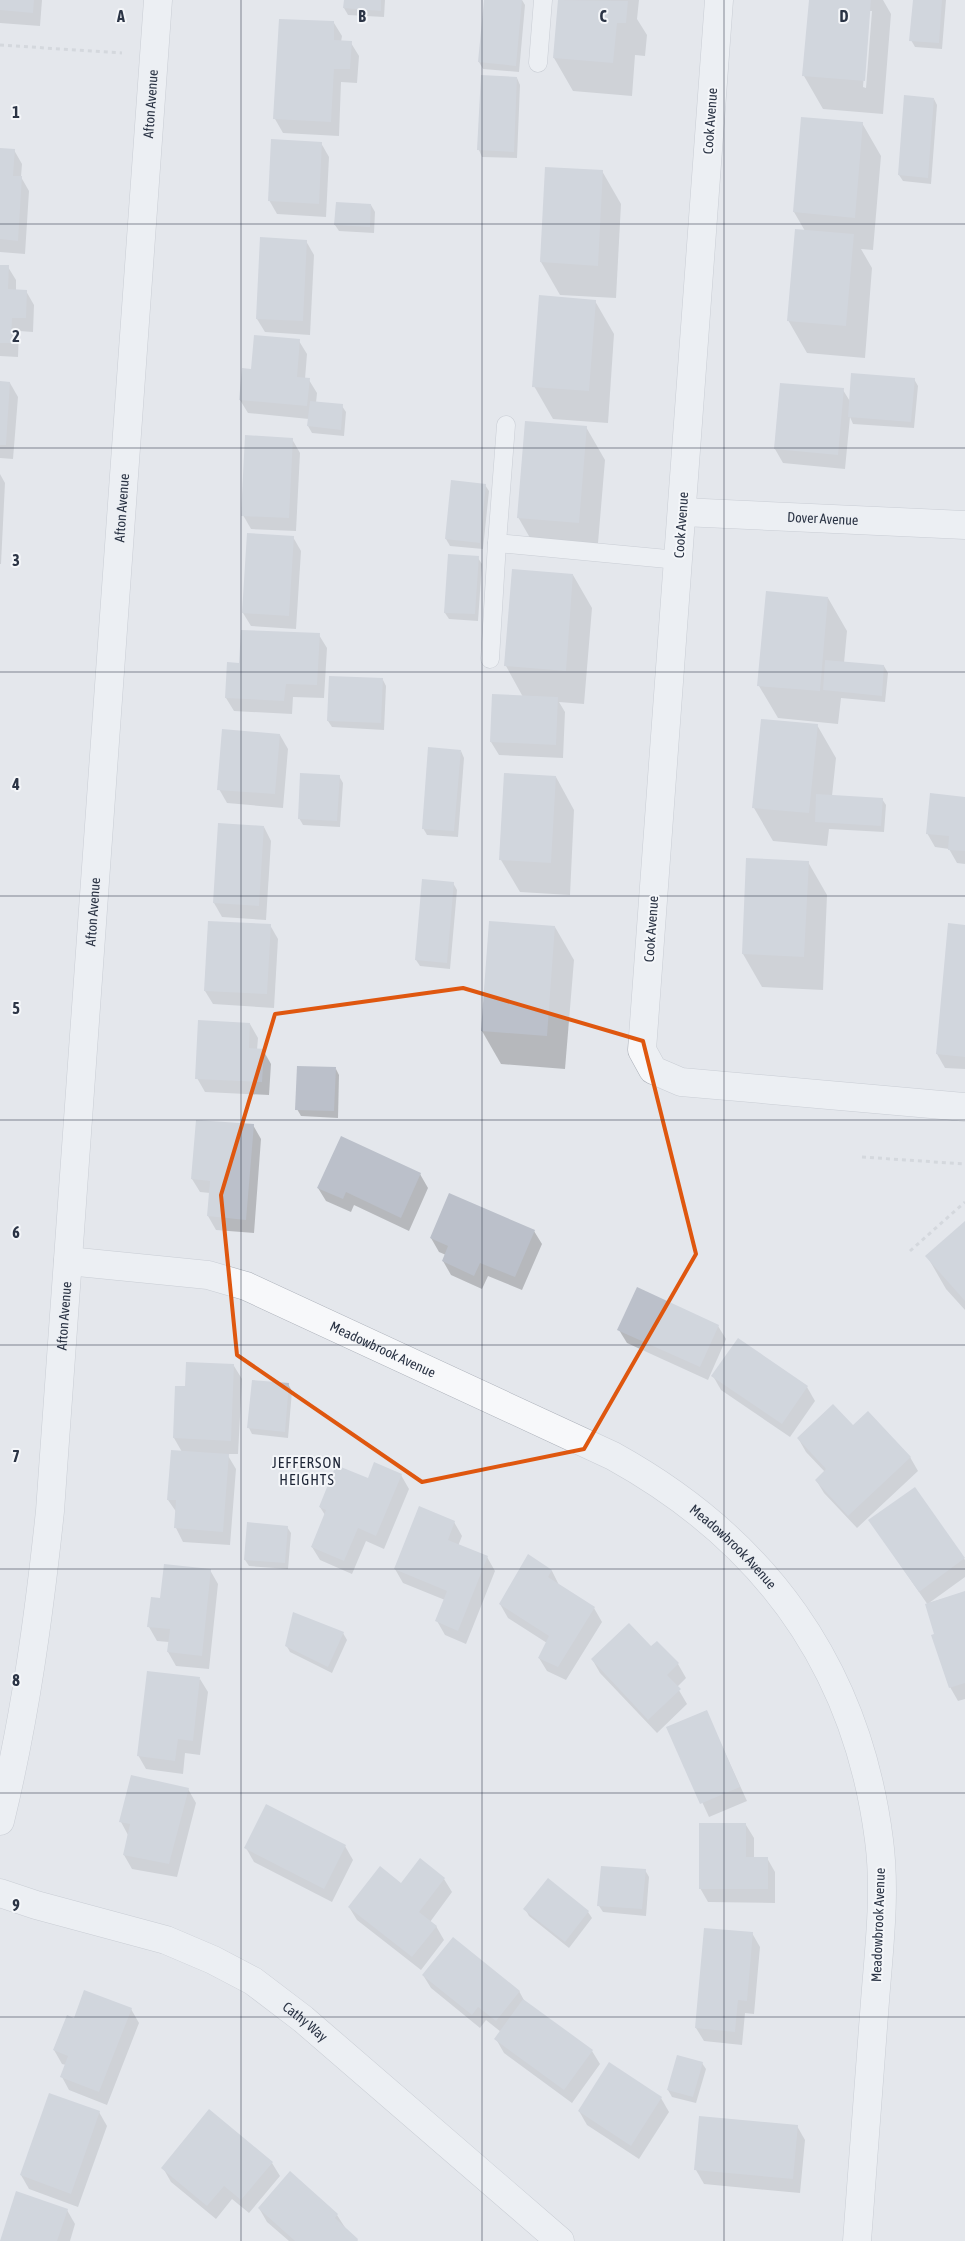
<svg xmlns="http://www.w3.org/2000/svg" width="965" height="2241" font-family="'Asap Condensed',sans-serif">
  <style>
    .shadow { fill: #0003; fill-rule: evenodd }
    .building { fill: #bbc0ca }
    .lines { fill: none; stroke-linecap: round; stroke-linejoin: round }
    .service-casing { stroke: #a9aeb7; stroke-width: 19 }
    .minor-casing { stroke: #a9aeb7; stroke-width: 29 }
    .path { stroke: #c2c5cb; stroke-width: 3; stroke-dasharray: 4 4; stroke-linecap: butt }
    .service { stroke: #f7f8fa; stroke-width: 18 }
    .minor { stroke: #f7f8fa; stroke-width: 28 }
    .marked { fill: none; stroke: #df570f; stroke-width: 4; stroke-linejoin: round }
    .grid { fill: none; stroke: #2b3445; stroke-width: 1; stroke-opacity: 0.55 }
    .labels { text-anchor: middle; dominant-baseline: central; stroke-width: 4; stroke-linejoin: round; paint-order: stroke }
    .street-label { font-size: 14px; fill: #2b3445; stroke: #f4f6f9 }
    .neighbourhood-label { font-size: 15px; letter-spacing: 1px; fill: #1d2536; stroke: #f4f6f9 }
    .grid-label { font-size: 16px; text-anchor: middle; font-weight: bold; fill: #2b3445; stroke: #f4f6f9; stroke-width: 4; stroke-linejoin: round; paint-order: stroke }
  </style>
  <rect width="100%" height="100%" fill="#e4e7ec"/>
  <g class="shadow">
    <path d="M0,0H42L40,26L0,23Z"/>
    <path d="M345,0H385L384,17L348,15L344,8Z"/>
    <path d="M485,0H522L525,5L519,72L483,69L479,62Z"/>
    <path d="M559,0H639L637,19L647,35L645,56L635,55L632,96L573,91L554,58Z"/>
    <path d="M810,0H883L891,14L883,114L823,109L804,76ZM869,11H872L866,88L863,87Z"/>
    <path d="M914,0H946L942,49L915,47L911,40Z"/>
    <path d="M334,23L342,36L341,42L351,43L359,56L357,83L341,82L339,136L283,133L275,119Z"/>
    <path d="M517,78L520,85L517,158L482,157L479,150Z"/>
    <path d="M934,99L937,105L931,184L903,181L899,175Z"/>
    <path d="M862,123L881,156L873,250L861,249L872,268L865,358L807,353L788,320L805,231L794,212Z"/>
    <path d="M321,143L329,157L326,217L277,214L269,200Z"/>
    <path d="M0,149L14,150L22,164L21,177L29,191L25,254L0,252Z"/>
    <path d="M546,169L602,171L621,204L616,298L560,295L541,262Z"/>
    <path d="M371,205L375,212L374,233L339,231L335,225Z"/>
    <path d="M306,241L314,255L310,335L265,332L257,319Z"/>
    <path d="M0,266L8,267L16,280V291H26L34,305L33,332L19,331L18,357L0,356Z"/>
    <path d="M595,301L614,334L608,423L553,419L534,386Z"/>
    <path d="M299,341L307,354L305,379L309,380L317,393L316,403L342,406L346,412L344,436L312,433L308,426L309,419L248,413L240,400L252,371Z"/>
    <path d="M914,379L918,386L914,428L853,424L850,417L845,469L783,463L775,449L781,384L843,390L851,403Z"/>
    <path d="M0,382L10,383L18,397L13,459L0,458Z"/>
    <path d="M586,427L605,460L597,555L537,550L518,517Z"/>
    <path d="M292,439L300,453L296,531L251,529L243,515Z"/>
    <path d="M0,474L5,483L1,564H0Z"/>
    <path d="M485,485L489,491L483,549L450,546L446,539Z"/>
    <path d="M293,537L301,551L296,629L251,626L243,613Z"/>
    <path d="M478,558L482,564L478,621L449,619L445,613Z"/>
    <path d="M573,575L592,608L584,704L559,702L565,712L563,758L499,755L491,742L523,697L506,666Z"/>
    <path d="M828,598L847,631L844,663L884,666L888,673L885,702L841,698L838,724L778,718L759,686Z"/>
    <path d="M319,635L327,648L324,698L293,697L292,714L234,711L226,698L240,664Z"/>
    <path d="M383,680L386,686L384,730L332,727L328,721Z"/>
    <path d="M817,725L836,758L832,796L882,799L886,805L884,832L829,829L827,846L773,841L754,808Z"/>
    <path d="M280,735L288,749L283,808L227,803L219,789Z"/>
    <path d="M461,751L464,758L458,837L427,835L423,828Z"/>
    <path d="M339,776L343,783L340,827L303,825L299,818Z"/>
    <path d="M556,777L574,810L570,895L520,892L501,860Z"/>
    <path d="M965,798V864L957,863L949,849L935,847L927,833Z"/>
    <path d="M264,827L271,841L266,920L222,917L214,903Z"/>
    <path d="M808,862L827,895L823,990L762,987L743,954Z"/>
    <path d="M453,883L457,890L450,969L420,966L416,960Z"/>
    <path d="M270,925L278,939L274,1008L213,1004L205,991Z"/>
    <path d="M965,926V1069L945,1068L937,1054Z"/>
    <path d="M555,927L574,960L565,1069L501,1064L482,1031Z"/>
    <path d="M250,1024L258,1038L257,1050H263L271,1064L269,1095L205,1092L197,1078Z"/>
    <path d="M336,1069L339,1075L338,1118L301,1116L297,1109Z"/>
    <path d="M253,1125L261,1139L254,1233L216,1230L208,1216L210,1193L200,1192L192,1179Z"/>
    <path d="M420,1174L428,1188L409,1231L354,1205L351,1212L326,1201L318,1188Z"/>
    <path d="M965,1222V1310L946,1289L927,1256Z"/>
    <path d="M534,1231L542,1244L522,1290L488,1276L482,1289L451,1275L443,1261L446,1255L439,1252L431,1238Z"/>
    <path d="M718,1326L726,1339L708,1380L627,1343L619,1330Z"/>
    <path d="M234,1366L242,1379L238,1454H227L236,1469L230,1545L183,1542L176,1528L177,1513L168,1500L182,1452L174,1438L186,1388Z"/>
    <path d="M713,1376L807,1387L815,1401L790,1437L721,1390Z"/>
    <path d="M288,1384L292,1391L288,1438L252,1434L249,1428Z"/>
    <path d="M853,1427L910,1457L918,1471L857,1528L824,1493L816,1480L825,1472L806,1452L798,1438Z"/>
    <path d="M401,1475L409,1489L384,1549L366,1541L352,1574L320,1560L312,1547L325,1515L320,1507L368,1480Z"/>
    <path d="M914,1489L965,1560V1577L929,1603L965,1592V1699L958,1701L950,1687L928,1605L870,1521Z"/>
    <path d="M454,1522L462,1536L458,1546L487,1557L495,1571L466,1644L445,1635L437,1621L445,1600L403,1583L395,1569Z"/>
    <path d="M287,1527L291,1533L288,1569L249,1566L245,1560Z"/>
    <path d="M528,1556L552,1571L559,1585L594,1608L602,1622L566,1680L547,1671L539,1658L547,1643L508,1618L500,1604Z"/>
    <path d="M210,1570L218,1584L209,1669L176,1666L168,1652L169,1642L157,1641L149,1627L161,1599Z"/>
    <path d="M343,1633L347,1640L332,1673L290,1652L286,1645Z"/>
    <path d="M651,1648L678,1664L686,1678L677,1687L687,1704L657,1733L600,1673L592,1659Z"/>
    <path d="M200,1679L208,1692L200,1755L185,1753L183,1774L146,1769L138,1755Z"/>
    <path d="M706,1711L747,1801L709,1817L668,1728Z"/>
    <path d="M188,1789L196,1803L177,1877L132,1869L124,1855L128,1835L121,1822Z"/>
    <path d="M746,1825L754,1838V1858H767L775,1872V1903L708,1902L700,1888Z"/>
    <path d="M345,1846L353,1860L332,1902L254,1862L246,1848Z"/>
    <path d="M645,1870L649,1877L646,1916L603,1912L599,1906Z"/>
    <path d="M444,1879L452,1892L430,1922L436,1926L444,1940L421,1970L357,1920L349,1907L401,1885Z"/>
    <path d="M525,1909L588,1912L592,1918L569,1948L529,1916Z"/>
    <path d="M752,1933L760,1947L754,2014L745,2013L742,2045L704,2041L696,2028Z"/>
    <path d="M423,1975L519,1991L525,2002L592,2051L600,2064L572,2103L504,2053L496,2039L501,2032L486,2020L480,2028L431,1988Z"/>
    <path d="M131,2009L139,2023L107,2105L69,2090L62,2077L66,2065L62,2064L54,2050L75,2019Z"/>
    <path d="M702,2063L706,2069L696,2103L672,2097L668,2090Z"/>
    <path d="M610,2064L661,2098L669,2112L639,2159L587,2125L579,2111Z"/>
    <path d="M99,2112L107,2126L78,2207L29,2189L21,2175Z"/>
    <path d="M797,2126L805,2140L800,2193L704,2184L696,2170Z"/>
    <path d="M272,2163L280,2176L249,2213L232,2199L216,2219L171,2182L163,2168Z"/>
    <path d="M290,2173L337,2215L346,2229L358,2241H289L267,2222L259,2208Z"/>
    <path d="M67,2210L75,2224L70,2241H0Z"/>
  </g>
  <g class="building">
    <path d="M0,0H34L33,13L0,10Z"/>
    <path d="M344,0H381V11L343,8Z"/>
    <path d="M484,0H522L516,66L478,62Z"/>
    <path d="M558,0L628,1L626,23H617L613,63L553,58Z"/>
    <path d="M809,0H871L865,81L802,76Z"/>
    <path d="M913,0H942L939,43L909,41Z"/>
    <path d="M279,19L334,21V40L352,41L350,69H334L331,122L273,119Z"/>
    <path d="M481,75L517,77L514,152L477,150Z"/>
    <path d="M904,95L934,98L928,178L898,175Z"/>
    <path d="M801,117L863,122L855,218L793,212Z"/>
    <path d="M271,139L322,142L319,204L268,201Z"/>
    <path d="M0,148L15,149L13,176H22L18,241L0,239Z"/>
    <path d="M545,167L603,170L598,266L540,262Z"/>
    <path d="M336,202L371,204L370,227L334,225Z"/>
    <path d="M795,229L854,234L846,326L787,321Z"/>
    <path d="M260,237L307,240L303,321L256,319Z"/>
    <path d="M0,265H9L8,289L27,290L26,318H12L11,343H0Z"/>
    <path d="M539,295L596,300L589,391L532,387Z"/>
    <path d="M254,335L300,339L297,377L310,378L307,406L239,400L242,368L251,369Z"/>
    <path d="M851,373L915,378L911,422L848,417Z"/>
    <path d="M0,381L10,382L6,445H0Z"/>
    <path d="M780,383L844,388L838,455L774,449Z"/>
    <path d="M310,401L343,404L341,430L307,426Z"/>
    <path d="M525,421L587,426L579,523L517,518Z"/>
    <path d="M245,435L293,438L289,518L241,516Z"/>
    <path d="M451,480L486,484L480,543L445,539Z"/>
    <path d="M247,533L294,536L289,616L242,613Z"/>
    <path d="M448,554L479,556L475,614L444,613Z"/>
    <path d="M512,569L573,574L566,671L504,666Z"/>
    <path d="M766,591L828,597L820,691L757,686Z"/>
    <path d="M241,630L320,633L317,685L286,684L284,701L225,698L227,662L239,663Z"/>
    <path d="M825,660L884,665L882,696L823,690Z"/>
    <path d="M329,676L383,678L381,723L327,721Z"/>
    <path d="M492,694L558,697L556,745L490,742Z"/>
    <path d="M761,719L818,724L809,813L752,808Z"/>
    <path d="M222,729L280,734L275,794L217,790Z"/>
    <path d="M428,747L461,750L454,831L422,829Z"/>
    <path d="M300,773L340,775L337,821L298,819Z"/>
    <path d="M504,773L556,776L551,863L499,860Z"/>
    <path d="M930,793L965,797V851L948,850L949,836L926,834Z"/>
    <path d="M816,794L883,798L881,826L815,822Z"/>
    <path d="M218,823L264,826L259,906L213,903Z"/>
    <path d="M746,858L809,861L804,957L742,954Z"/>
    <path d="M422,879L454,882L447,963L415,960Z"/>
    <path d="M208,921L271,924L267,994L204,991Z"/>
    <path d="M489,921L555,926L547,1036L481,1031Z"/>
    <path d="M948,923L965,925V1057L936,1054Z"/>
    <path d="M198,1020L250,1023L249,1048L264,1049L262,1082L195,1079Z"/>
    <path d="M297,1066L336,1067L334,1111L295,1110Z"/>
    <path d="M196,1120L254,1124L246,1220L207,1216L210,1181L191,1179Z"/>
    <path d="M341,1136L421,1173L401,1218L346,1192L343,1199L317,1188Z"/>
    <path d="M449,1193L535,1230L515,1277L480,1263L474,1276L442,1261L448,1246L430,1238Z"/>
    <path d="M965,1221V1301L925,1256Z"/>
    <path d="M637,1287L719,1325L700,1367L617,1330Z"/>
    <path d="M738,1338L808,1386L782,1424L711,1376Z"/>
    <path d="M186,1362L234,1364L231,1441L173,1438L175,1386H185Z"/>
    <path d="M252,1380L289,1383L285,1432L247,1428Z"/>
    <path d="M833,1404L853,1425L868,1411L911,1457L848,1516L815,1480L826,1469L797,1438Z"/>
    <path d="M171,1450L229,1454L223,1532L174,1528L176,1500H167Z"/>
    <path d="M374,1462L402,1474L376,1536L358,1528L344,1561L311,1547L326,1510L319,1507L336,1465L368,1478Z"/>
    <path d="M915,1487L965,1558L919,1592L868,1520Z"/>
    <path d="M419,1506L455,1521L448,1540L488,1556L458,1631L435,1621L447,1591L394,1569Z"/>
    <path d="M247,1522L288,1526L285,1563L244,1560Z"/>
    <path d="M528,1554L552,1570L548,1577L595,1607L558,1667L538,1658L549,1636L499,1604Z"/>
    <path d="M164,1564L211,1569L202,1656L167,1652L170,1629L147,1627L151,1597L160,1598Z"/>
    <path d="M965,1591V1683L949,1688L931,1635L934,1634L925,1604Z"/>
    <path d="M293,1612L344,1632L328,1667L285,1646Z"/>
    <path d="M629,1623L651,1646L657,1641L679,1663L667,1675L681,1689L648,1720L591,1659Z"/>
    <path d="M147,1671L200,1677L193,1741L178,1739L175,1761L137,1756Z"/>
    <path d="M707,1710L740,1787L700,1804L666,1727Z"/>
    <path d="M131,1775L189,1788L169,1864L123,1855L130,1824L119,1822Z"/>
    <path d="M266,1804L346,1845L324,1889L244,1848Z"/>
    <path d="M699,1823H746V1857H768V1889H699Z"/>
    <path d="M420,1858L445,1878L419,1912L437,1926L412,1957L348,1907L380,1866L401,1883Z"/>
    <path d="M601,1866L646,1869L642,1909L597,1906Z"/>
    <path d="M548,1878L589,1911L565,1942L523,1909Z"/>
    <path d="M704,1928L753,1932L747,2001L738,2000L735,2032L695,2028Z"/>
    <path d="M453,1937L520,1991L496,2021L478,2007L472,2015L422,1975Z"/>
    <path d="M84,1990L132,2008L99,2092L60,2077L68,2056L53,2050L67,2015L74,2018Z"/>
    <path d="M523,1999L593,2050L564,2090L494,2039Z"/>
    <path d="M677,2055L703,2062L693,2097L667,2090Z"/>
    <path d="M609,2062L662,2097L631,2146L578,2111Z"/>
    <path d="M49,2093L100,2111L71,2194L20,2175Z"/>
    <path d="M209,2109L273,2162L241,2200L224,2186L207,2206L161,2168Z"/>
    <path d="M699,2116L798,2125L793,2179L694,2170Z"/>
    <path d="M290,2171L338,2214L335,2218L358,2239L357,2241H295L258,2208Z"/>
    <path d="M16,2191L68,2209L57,2241H0Z"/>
  </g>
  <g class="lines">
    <g class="service-casing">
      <g id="service">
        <path d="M538,63L543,0"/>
        <path d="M506,425L497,543L678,560"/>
        <path d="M490,659L497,543"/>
      </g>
    </g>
    <g class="minor-casing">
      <g id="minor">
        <path d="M719,0L642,1050L653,1070L681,1082L965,1107"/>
        <path id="s1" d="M682,512L965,525"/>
        <path id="s2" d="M68,1261L208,1275L246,1286L613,1456C765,1540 857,1667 879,1840C886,1893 879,1948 875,2001C869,2081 863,2161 857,2241"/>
        <path id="s3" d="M0,1821C25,1719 39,1615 50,1511L158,0"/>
        <path id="s4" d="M0,1893L36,1905L166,1940L213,1960L253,1981L303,2019L560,2241"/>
      </g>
    </g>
    <g class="path">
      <path d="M0,45L122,53"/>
      <path d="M862,1157L965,1164"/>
      <path d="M910,1251L965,1202"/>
    </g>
    <use href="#service" class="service"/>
    <use href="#minor" class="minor"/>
  </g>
  <path d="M0 0H965V2241H0ZM463,988L643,1041L696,1254L584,1449L422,1482L237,1355L221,1195L275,1014Z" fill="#e4e7ec" fill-opacity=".55" fill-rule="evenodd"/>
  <path class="marked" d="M463,988L643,1041L696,1254L584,1449L422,1482L237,1355L221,1195L275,1014Z"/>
  <path class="grid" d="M241,0V2241M482,0V2241M724,0V2241M0,224H965M0,448H965M0,672H965M0,896H965M0,1120H965M0,1345H965M0,1569H965M0,1793H965M0,2017H965"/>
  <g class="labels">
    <g class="street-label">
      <text stroke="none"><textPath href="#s3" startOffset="1725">Afton Avenue</textPath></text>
      <text transform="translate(710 121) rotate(-86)">Cook Avenue</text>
      <text stroke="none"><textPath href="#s3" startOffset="1320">Afton Avenue</textPath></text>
      <text stroke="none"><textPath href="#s1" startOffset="141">Dover Avenue</textPath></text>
      <text transform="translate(681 525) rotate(-86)">Cook Avenue</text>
      <text stroke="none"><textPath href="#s3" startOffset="915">Afton Avenue</textPath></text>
      <text transform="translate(651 929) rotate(-86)">Cook Avenue</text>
      <text stroke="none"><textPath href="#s3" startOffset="510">Afton Avenue</textPath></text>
      <text stroke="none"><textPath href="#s2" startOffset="331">Meadowbrook Avenue</textPath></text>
      <text stroke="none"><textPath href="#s2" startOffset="736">Meadowbrook Avenue</textPath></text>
      <text transform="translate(878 1925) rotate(-88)">Meadowbrook Avenue</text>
      <text stroke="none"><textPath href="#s4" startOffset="335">Cathy Way</textPath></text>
    </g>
    <g class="neighbourhood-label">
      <text x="307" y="1462">JEFFERSON<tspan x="307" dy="17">HEIGHTS</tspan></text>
    </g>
  </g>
  <g class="grid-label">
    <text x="121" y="22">A</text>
    <text x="362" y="22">B</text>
    <text x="603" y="22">C</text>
    <text x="844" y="22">D</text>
    <text x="16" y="118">1</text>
    <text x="16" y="342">2</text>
    <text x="16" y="566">3</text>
    <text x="16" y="790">4</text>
    <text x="16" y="1014">5</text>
    <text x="16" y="1238">6</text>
    <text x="16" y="1462">7</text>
    <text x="16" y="1686">8</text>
    <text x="16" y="1911">9</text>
  </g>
</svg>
